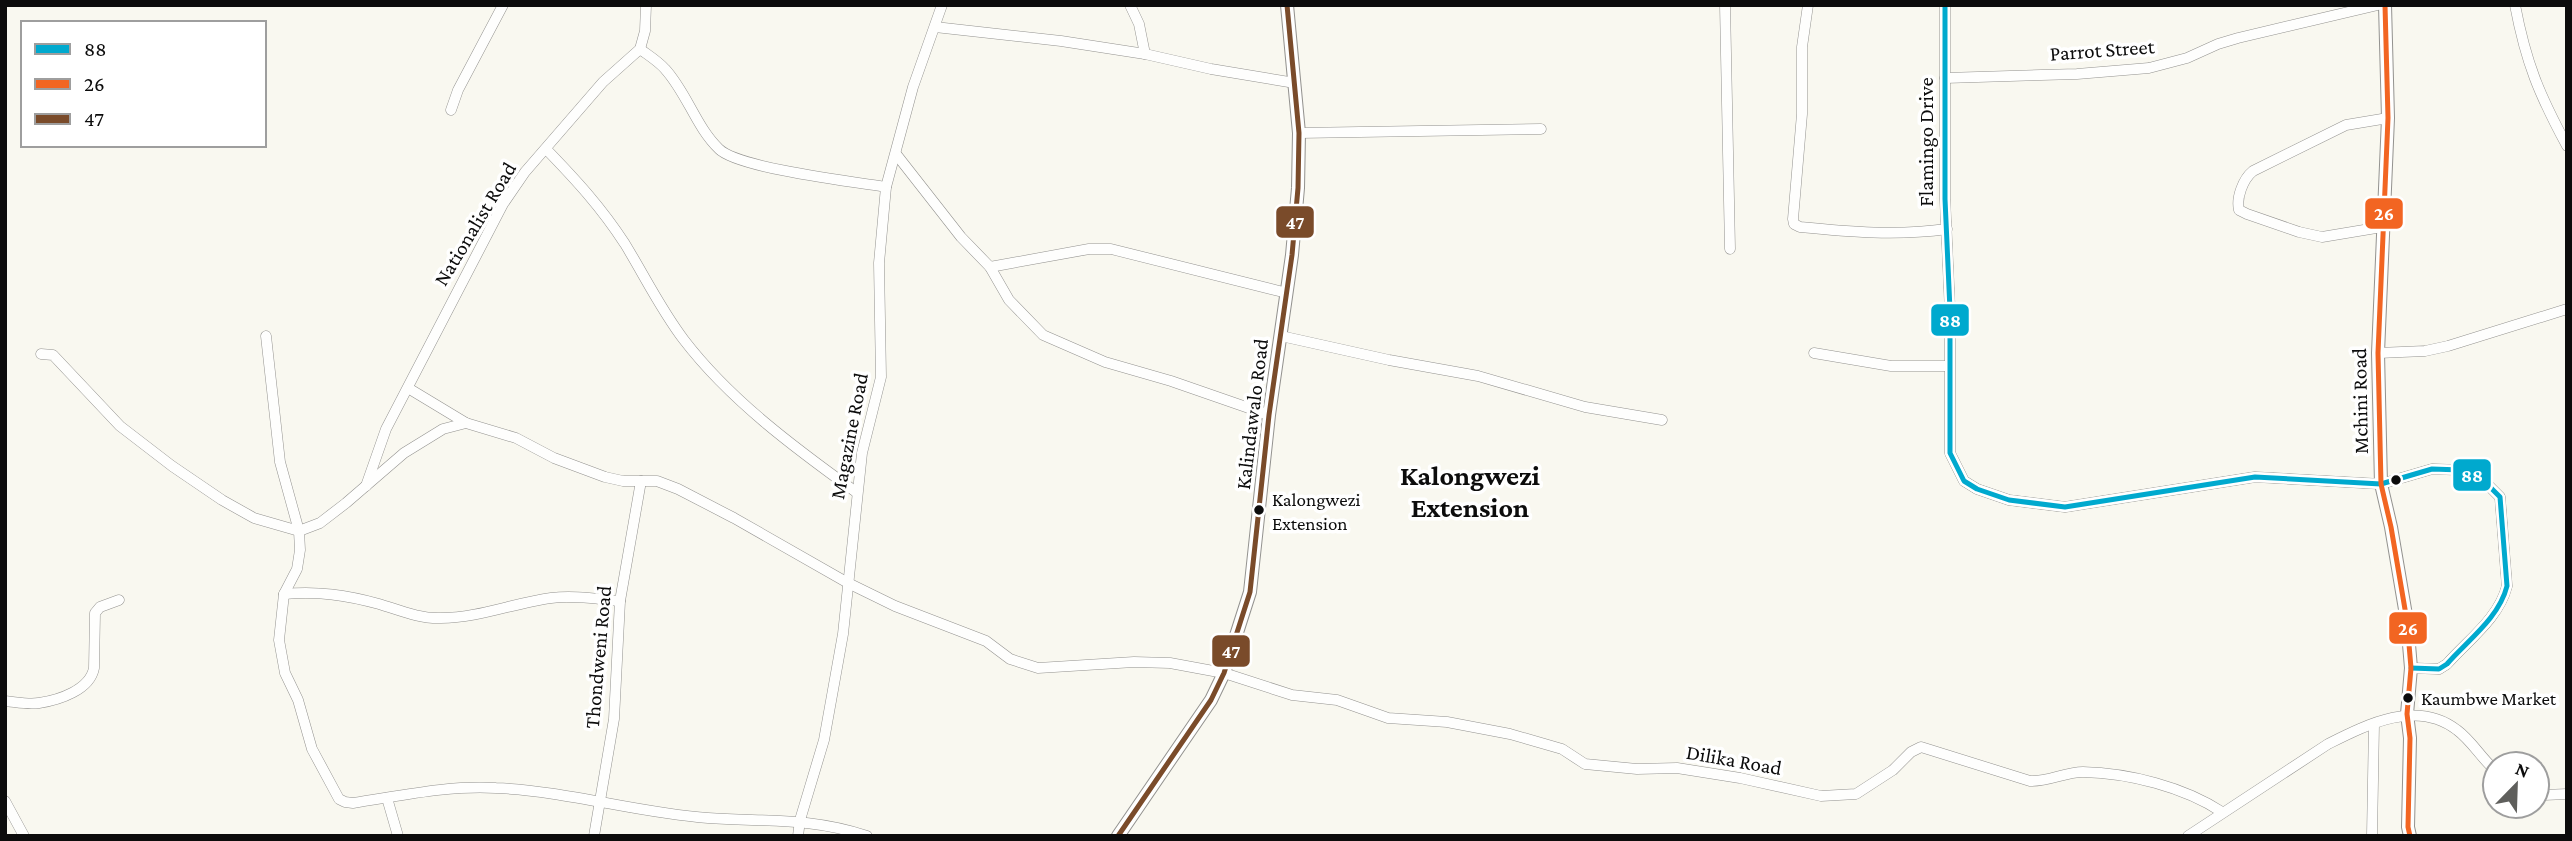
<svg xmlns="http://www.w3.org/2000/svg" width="2572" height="841" font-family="'Crimson Pro',serif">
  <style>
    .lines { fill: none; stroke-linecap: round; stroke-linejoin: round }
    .minor-casing { stroke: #93928f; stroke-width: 11 }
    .tertiary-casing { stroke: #93928f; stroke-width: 14 }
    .minor { stroke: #fefefd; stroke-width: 10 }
    .tertiary { stroke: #fefefd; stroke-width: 12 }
    .bus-1-casing { stroke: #fff; stroke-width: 10 }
    .bus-2-casing { stroke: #fff; stroke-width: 10 }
    .bus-3-casing { stroke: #fff; stroke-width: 10 }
    .bus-1 { stroke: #00a9ce; stroke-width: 5 }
    .bus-2 { stroke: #f26522; stroke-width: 5 }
    .bus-3 { stroke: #7a4b2a; stroke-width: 5 }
    .bus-dot { fill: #0c0c0c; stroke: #fff; stroke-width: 2.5 }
    .labels { text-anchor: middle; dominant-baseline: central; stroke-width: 7; stroke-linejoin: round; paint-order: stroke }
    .bus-label { font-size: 19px; fill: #0c0c0c; stroke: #fff; text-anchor: start }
    .street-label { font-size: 21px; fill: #0c0c0c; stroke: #fff }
    .district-label { font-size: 28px; font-weight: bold; fill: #0c0c0c; stroke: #fff }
    .line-badge { stroke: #fff; stroke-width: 2.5 }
    .badge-label { font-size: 19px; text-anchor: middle; font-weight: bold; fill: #fff }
  </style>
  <rect width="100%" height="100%" fill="#f9f8f0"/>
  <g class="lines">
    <g class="minor-casing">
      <g id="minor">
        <path d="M1130,5L1139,24L1145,54"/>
        <path d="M1725,5L1730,249"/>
        <path d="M1808,5L1802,47V114L1793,219L1794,224L1800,227C1850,232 1897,236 1947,229"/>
        <path d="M1945,5V199L1950,310V453L1964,481L1977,489L2009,500L2065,507L2255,477L2381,484L2432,469L2461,470L2484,481L2500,497L2507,586C2499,618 2468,640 2447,664L2439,669L2411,668"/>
        <path d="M2515,5C2526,63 2539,94 2567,146"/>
        <path d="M935,27L1061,41L1145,54L1211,69L1295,83"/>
        <path d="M640,49C648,55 658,61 665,69C687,93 696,127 719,149C738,168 854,182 886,187"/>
        <path d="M1945,78L2077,74L2149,68L2187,58L2218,44L2238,38L2378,5"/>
        <path d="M451,110L458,90L503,5"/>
        <path d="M1299,133L1541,129"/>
        <path d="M546,149C576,180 601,207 625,244C644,275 661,310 684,340C730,400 795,448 856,492"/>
        <path d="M896,154L961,237L990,267L1009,300L1043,335L1105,362L1171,381L1269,415"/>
        <path d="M2382,227L2322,237L2299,232L2247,214L2239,210C2236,198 2243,179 2253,171L2346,125L2388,118"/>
        <path d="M990,267L1089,249H1111L1287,293"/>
        <path d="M266,336L280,462L299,531L300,550L297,569L284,594L279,640L285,673L298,700L312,749L339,799L345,802L353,803C400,796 449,785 496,788C568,791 637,813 708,818C765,822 811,817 867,836"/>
        <path d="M1281,336L1389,360L1478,376L1585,407L1662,420"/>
        <path d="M1814,353L1891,366H1949"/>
        <path d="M2378,353L2425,351L2448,346L2567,309"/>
        <path d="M41,354L53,355L120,426L172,466L222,500L254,518L299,531L320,523L346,503L404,453L443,429L466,423L516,438L554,458L605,477L623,481H657L678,489L734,518L848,583L895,606L986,641L1010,659L1038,668L1134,662L1170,663L1224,673L1292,695L1337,700L1388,718L1447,722L1510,734L1562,749L1585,764L1637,769L1677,768L1740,778L1821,796L1856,794L1893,770L1911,752L1921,747L2030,781C2048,782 2065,772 2083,772C2129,773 2184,787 2222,812"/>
        <path d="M408,388L466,423"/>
        <path d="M366,486L386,429L503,204L525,172L603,82L640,49L645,31L646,5"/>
        <path d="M284,594C318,591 346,595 379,604C399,610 420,619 441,618C478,618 514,603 551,598C573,595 597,599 620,601"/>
        <path d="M5,701C16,702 29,705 39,703C59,700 90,690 94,668L95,613L100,607L119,600"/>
        <path d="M2537,792L2544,795L2567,794"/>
        <path d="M387,798L398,836"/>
        <path d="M5,801L24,836"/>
        <path d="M594,836L614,719L620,601L641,481"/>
        <path d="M798,836L800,820L824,740L843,634L862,453L881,377L879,263L886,187L913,87L942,5"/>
        <path d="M2188,836L2328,744C2368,724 2417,699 2457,730C2472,741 2481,758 2495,770"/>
        <path d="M2372,836L2374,724"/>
      </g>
    </g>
    <g class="tertiary-casing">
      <g id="tertiary">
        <path d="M2385,5L2388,118L2378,353L2381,484L2391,527L2407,621L2411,668L2407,714L2410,738L2408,827L2410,836"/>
        <path d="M1118,836L1211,700L1224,673L1250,592L1269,415L1292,255L1298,188L1299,133L1287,5"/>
      </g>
    </g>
    <use href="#minor" class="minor"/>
    <use href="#tertiary" class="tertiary"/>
    <g class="bus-1-casing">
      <path id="bus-1" d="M1945,5V199L1950,310V453L1964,481L1977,489L2009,500L2065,507L2255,477L2381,484L2432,469L2461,470L2484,481L2500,497L2507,586C2499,618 2468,640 2447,664L2439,669L2411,668"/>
    </g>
    <g class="bus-2-casing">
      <path id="bus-2" d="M2385,5L2388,118L2378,353L2381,484L2391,527L2407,621L2411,668L2407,714L2410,738L2408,827L2410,836"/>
    </g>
    <g class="bus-3-casing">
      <path id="bus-3" d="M1118,836L1211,700L1224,673L1250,592L1269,415L1292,255L1298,188L1299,133L1287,5"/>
    </g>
    <use href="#bus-1" class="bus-1"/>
    <use href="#bus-2" class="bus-2"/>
    <use href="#bus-3" class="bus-3"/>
  </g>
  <g class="bus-dot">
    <circle cx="2396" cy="480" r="6"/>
    <circle cx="1259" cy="510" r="6"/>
    <circle cx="2408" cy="698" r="6"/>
  </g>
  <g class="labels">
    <g class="bus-label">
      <text x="1272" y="499">Kalongwezi<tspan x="1272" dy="24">Extension</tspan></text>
      <text x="2421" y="698">Kaumbwe Market</text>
    </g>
    <g class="street-label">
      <text transform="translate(2102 50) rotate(-4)">Parrot Street</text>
      <text transform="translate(1926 142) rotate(-90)">Flamingo Drive</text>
      <text transform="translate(475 224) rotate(-59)">Nationalist Road</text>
      <text transform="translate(2360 401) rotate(-91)">Mchini Road</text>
      <text transform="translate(1252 414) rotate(-83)">Kalindawalo Road</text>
      <text transform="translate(849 436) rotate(-79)">Magazine Road</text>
      <text transform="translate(598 657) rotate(-85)">Thondweni Road</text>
      <text transform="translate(1734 760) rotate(10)">Dilika Road</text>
    </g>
    <g class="district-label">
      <text x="1470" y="475">Kalongwezi<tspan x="1470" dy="32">Extension</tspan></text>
    </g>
  </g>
  <g class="line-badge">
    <rect x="2364" y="197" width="40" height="33" rx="7" fill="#f26522"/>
    <rect x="1275" y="205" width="40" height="34" rx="7" fill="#7a4b2a"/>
    <rect x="1930" y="303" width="40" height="34" rx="7" fill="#00a9ce"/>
    <rect x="2452" y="458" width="40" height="34" rx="7" fill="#00a9ce"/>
    <rect x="2388" y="611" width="40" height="34" rx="7" fill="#f26522"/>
    <rect x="1211" y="634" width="40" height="34" rx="7" fill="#7a4b2a"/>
  </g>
  <g class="badge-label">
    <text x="2384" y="220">26</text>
    <text x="1295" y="229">47</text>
    <text x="1950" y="327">88</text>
    <text x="2472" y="482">88</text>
    <text x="2408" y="635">26</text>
    <text x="1231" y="658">47</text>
  </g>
  <rect width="2572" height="841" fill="none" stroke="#0c0c0c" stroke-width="14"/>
  <rect x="21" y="21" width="245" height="126" fill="#ffffff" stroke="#9e9e9e" stroke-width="2"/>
  <rect x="35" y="44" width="35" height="10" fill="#00a9ce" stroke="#9e9e9e" stroke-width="2"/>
  <text x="84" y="56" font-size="21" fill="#0c0c0c">88</text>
  <rect x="35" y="79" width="35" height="10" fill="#f26522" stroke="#9e9e9e" stroke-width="2"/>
  <text x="84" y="91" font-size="21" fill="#0c0c0c">26</text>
  <rect x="35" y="114" width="35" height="10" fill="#7a4b2a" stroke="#9e9e9e" stroke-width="2"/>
  <text x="84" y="126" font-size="21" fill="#0c0c0c">47</text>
  <g transform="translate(2516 785) rotate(23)"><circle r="33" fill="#ffffff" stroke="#9e9e9e" stroke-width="2"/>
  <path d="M0-5L12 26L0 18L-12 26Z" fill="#5f5f5c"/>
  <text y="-10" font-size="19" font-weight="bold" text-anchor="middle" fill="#0c0c0c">N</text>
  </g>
</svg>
